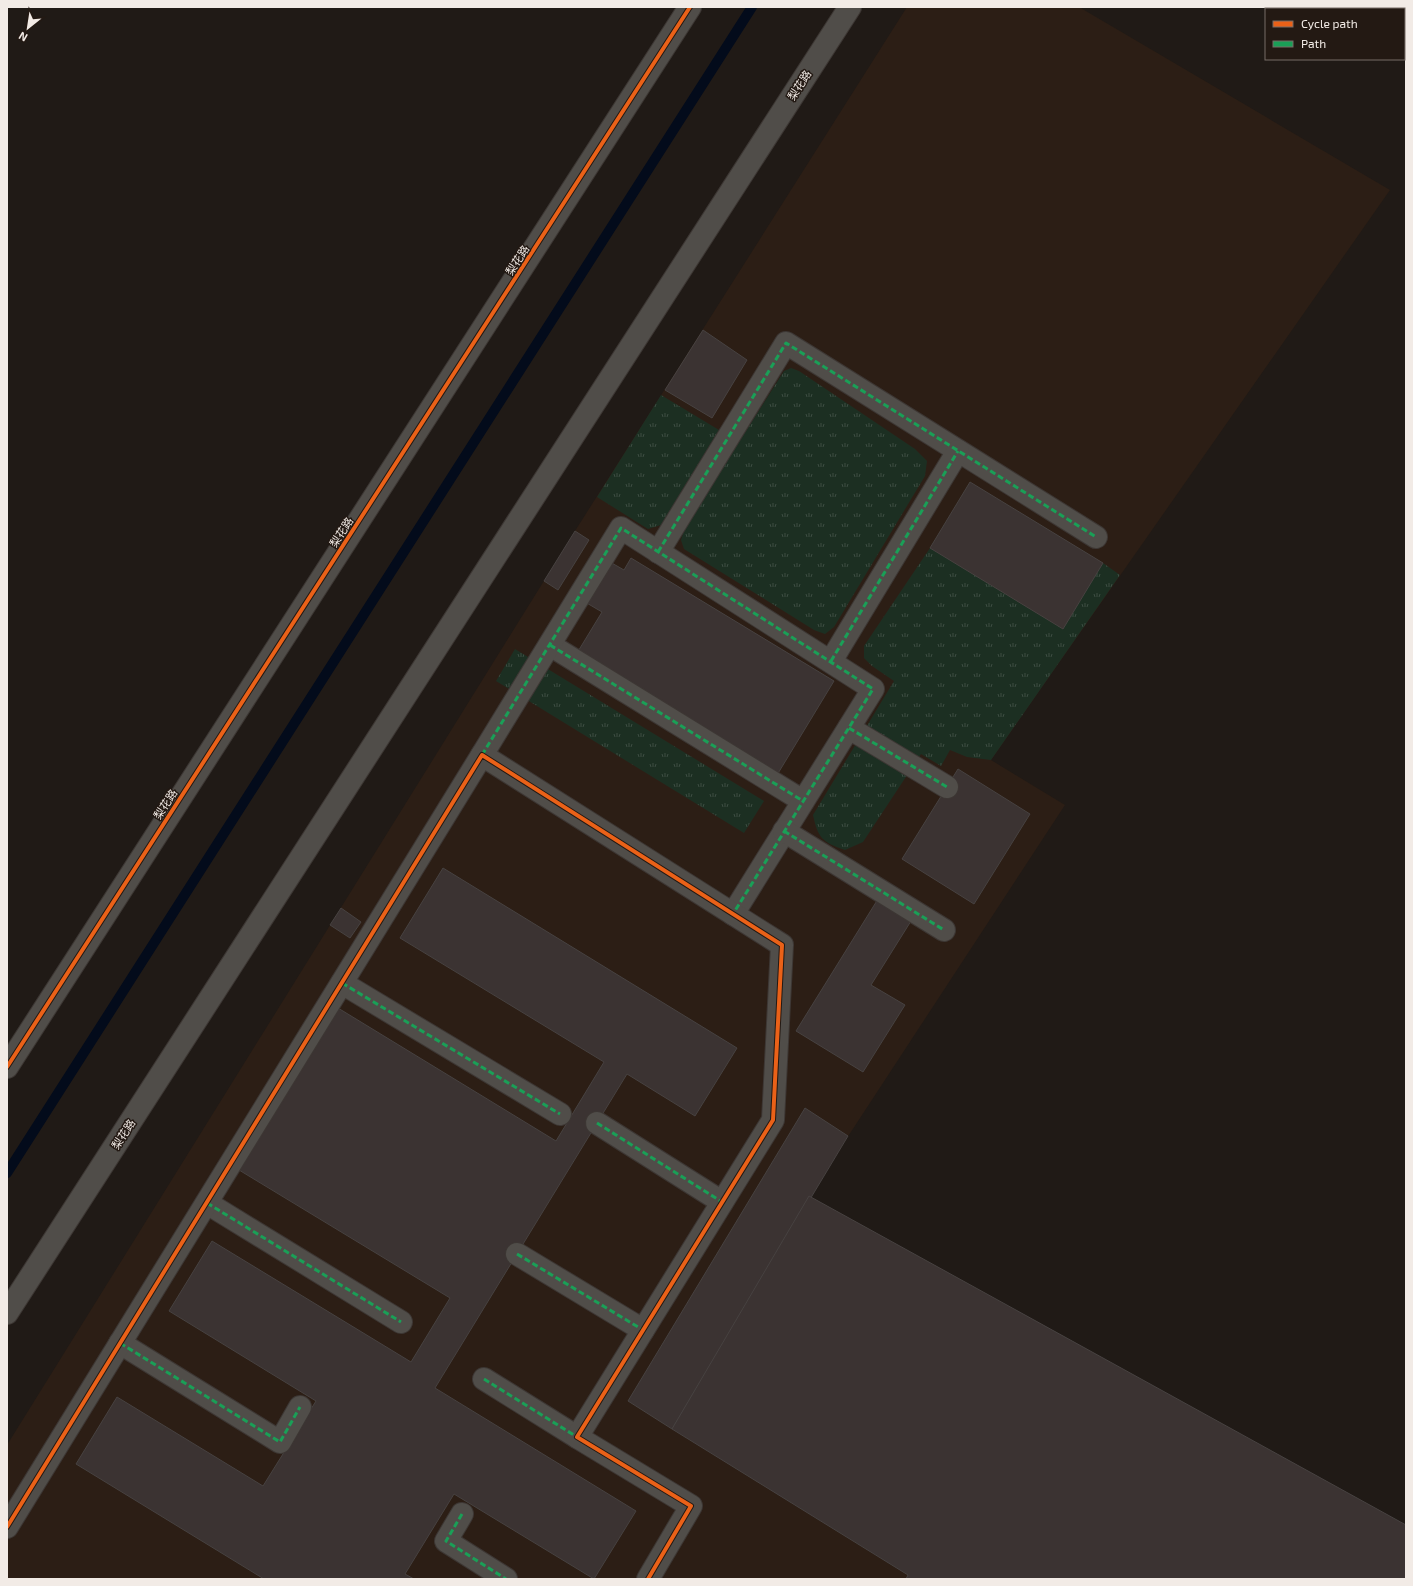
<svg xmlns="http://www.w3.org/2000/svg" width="1413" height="1586" font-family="'Exo 2','Noto Sans SC',sans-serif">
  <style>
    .built { fill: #2c1e15 }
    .grass { fill: url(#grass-tufts) }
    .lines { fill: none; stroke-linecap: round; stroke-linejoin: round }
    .stream { stroke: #030b1b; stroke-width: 10 }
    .building { fill: #3b3332; stroke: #474241 }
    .minor-casing { stroke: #3d3734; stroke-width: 24 }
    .minor { stroke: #504d49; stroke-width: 22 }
    .quiet { stroke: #1a9f57; stroke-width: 3; stroke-dasharray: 6 3; stroke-linecap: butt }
    .cycleway-casing { stroke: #231913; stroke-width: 6 }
    .cycleway { stroke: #ea6118; stroke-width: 4 }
    .labels { text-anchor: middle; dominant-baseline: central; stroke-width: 3; stroke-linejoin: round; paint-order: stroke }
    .street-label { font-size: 11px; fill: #f2ebe6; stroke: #231913 }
  </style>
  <defs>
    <pattern id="grass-tufts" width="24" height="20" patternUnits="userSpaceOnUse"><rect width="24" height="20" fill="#1c2f22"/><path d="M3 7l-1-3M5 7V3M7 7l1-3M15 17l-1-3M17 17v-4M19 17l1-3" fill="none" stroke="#3d4d42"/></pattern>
  </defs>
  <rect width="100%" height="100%" fill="#201a16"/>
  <path class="built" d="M907,7H1079L1390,190L991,760L1065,805L809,1196L672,1429L908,1575L906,1579H7V1445L575,531Z"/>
  <g class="grass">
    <path d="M791,368L799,371L915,449L927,461L925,476L834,627L825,634L814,630L684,549L681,540L685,527L784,371Z"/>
    <path d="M661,395L719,430L661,525L648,529L597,497Z"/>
    <path d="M930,548L1063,629L1103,563L1120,575L991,760L967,757L950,750L941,766L921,754L863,842L845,850C822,842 818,838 813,815L894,681L872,666L864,658V646Z"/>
    <path d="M515,649L764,801L744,833L496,681Z"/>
  </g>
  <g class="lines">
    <path class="stream" d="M7,1173L752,7"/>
  </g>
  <g class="building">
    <path d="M703,330L747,360L712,418L665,390Z"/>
    <path d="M970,482L1103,563L1063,629L930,548Z"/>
    <path d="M575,531L589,540L558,590L544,581Z"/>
    <path d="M631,558L834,681L777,775L577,653L602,612L585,602L610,562L624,570Z"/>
    <path d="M958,769L1030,814L974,904L902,859Z"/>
    <path d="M443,868L737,1048L695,1116L627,1074L435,1388L636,1511L594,1579L454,1494L405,1574L414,1579H264L76,1464L117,1397L263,1486L316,1401L169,1311L212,1241L411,1362L450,1298L239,1170L338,1008L556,1141L604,1062L400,938Z"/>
    <path d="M878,899L911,921L871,985L905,1005L863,1072L796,1031Z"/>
    <path d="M341,908L361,922L350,938L330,925Z"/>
    <path d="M805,1108L848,1136L672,1429L628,1401Z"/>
    <path d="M809,1196L1406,1525V1579H906L908,1575L672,1429Z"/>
  </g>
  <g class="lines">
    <g class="minor-casing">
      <g id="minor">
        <path d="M658,552L786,343L1096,537"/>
        <path d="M550,645L803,801"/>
        <path d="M831,661L958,451"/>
        <path d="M849,728L947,787"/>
        <path d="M482,755L621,528L873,689L733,914"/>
        <path d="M784,831L944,930"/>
        <path d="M342,983L560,1114"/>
        <path d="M7,1067L690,7"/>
        <path d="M597,1123L722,1202"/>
        <path d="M207,1203L401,1322"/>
        <path d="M517,1254L643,1330"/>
        <path d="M7,1313L850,7"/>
        <path d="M120,1343L280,1442L300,1407"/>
        <path d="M484,1379L577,1437"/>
        <path d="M462,1514L446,1541L506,1579"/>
        <path d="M7,1527L482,755L782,945L773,1120L577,1437L691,1506L648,1579"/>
      </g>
    </g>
    <use href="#minor" class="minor"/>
    <g class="quiet">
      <path d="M658,552L786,343L1096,537"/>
      <path d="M550,645L803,801"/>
      <path d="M831,661L958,451"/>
      <path d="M849,728L947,787"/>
      <path d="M482,755L621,528L873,689L733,914"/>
      <path d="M784,831L944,930"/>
      <path d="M342,983L560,1114"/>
      <path d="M597,1123L722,1202"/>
      <path d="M207,1203L401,1322"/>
      <path d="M517,1254L643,1330"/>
      <path d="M120,1343L280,1442L300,1407"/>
      <path d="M484,1379L577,1437"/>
      <path d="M462,1514L446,1541L506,1579"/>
    </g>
    <g class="cycleway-casing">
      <g id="cycleway">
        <path d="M7,1067L690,7"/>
        <path d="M7,1527L482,755L782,945L773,1120L577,1437L691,1506L648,1579"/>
      </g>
    </g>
    <use href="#cycleway" class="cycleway"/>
  </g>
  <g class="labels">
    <g class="street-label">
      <text transform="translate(799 85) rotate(-57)">梨花路</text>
      <text transform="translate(517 260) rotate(-57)">梨花路</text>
      <text transform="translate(341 532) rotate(-57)">梨花路</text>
      <text transform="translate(165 804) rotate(-57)">梨花路</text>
      <text transform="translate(123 1134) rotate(-57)">梨花路</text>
    </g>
  </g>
  <rect width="1413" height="1586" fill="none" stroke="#f2ebe6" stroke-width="16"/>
  <rect x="1265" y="8" width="140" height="52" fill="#231913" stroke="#766d67"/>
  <rect x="1273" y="21" width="20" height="6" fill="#ea6118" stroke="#766d67"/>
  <text x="1301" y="28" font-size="12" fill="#f2ebe6">Cycle path</text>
  <rect x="1273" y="41" width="20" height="6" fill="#1a9f57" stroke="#766d67"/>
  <text x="1301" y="48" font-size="12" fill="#f2ebe6">Path</text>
  <g transform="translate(28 28) rotate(210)" stroke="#231913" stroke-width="3" paint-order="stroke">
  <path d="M0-3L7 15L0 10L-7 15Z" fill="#f2ebe6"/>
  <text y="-6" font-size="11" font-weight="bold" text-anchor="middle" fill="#f2ebe6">N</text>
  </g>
</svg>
